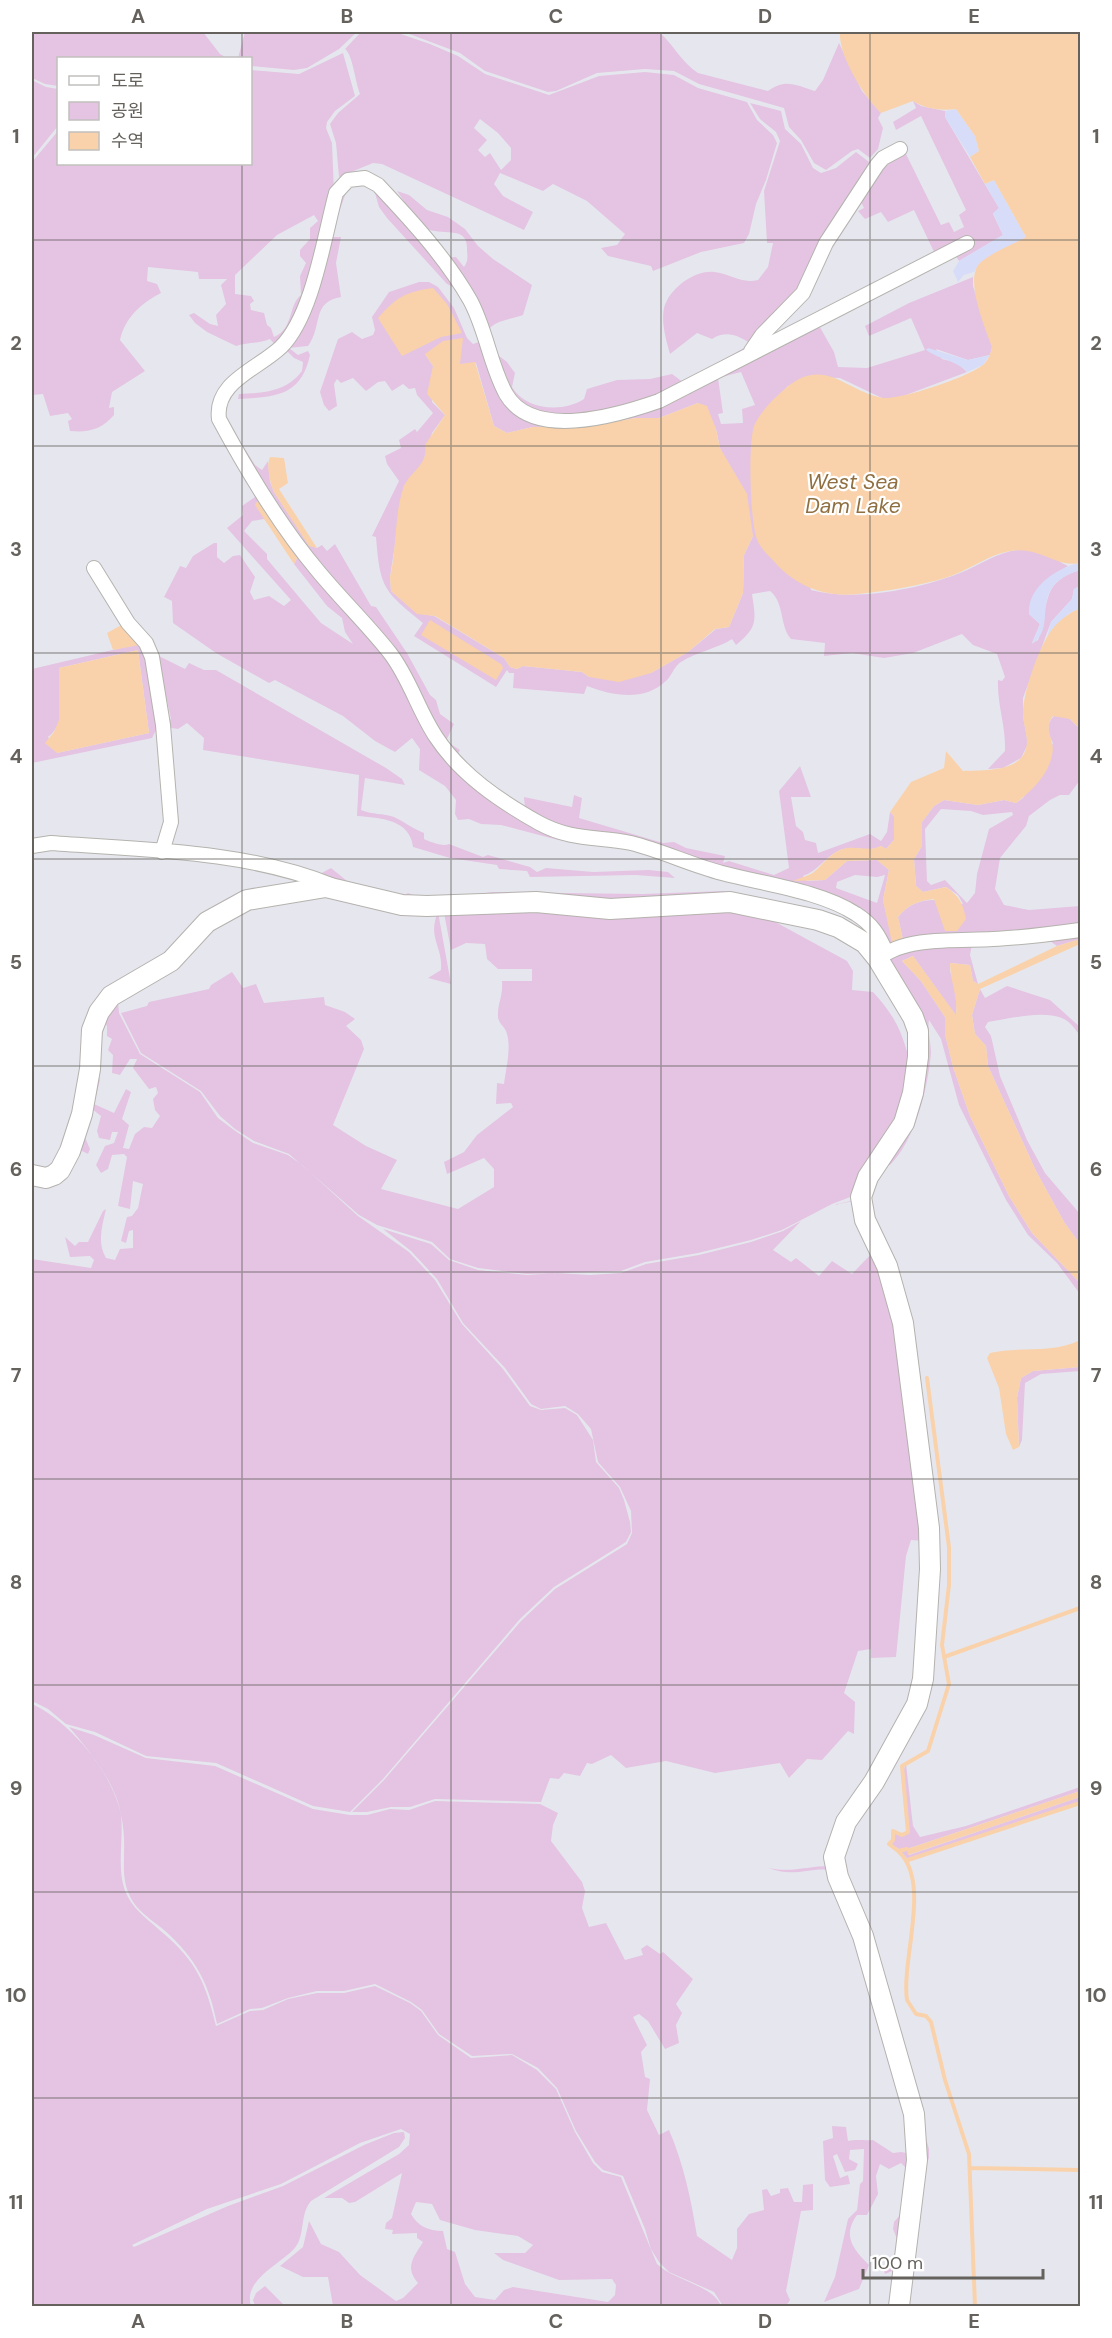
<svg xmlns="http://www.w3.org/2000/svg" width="1112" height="2338" font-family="'DM Sans','Noto Sans KR',sans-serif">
<rect width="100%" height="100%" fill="#e6e7ee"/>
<path fill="#e4c4e2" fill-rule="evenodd" d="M32 32H203L220 54 227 58H58V86L45 84 32 78Z
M245 32H357L339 49 307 68 294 70 251 66 250 58H238Z
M361 32H395L430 44 458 56 485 74 549 95 599 76 645 72 674 75 698 88 747 102 757 120 773 135 777 143 766 180 756 204 749 234 744 243 701 252 653 271 651 266 608 256 601 248 617 245 625 234 587 201 553 184 543 191 500 173 494 184 503 196 533 212 524 230 382 164 373 163 339 177 336 143 330 124 338 113 360 94C355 82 353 55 345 49ZM480 119 498 133 511 148V160L501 170 490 153 485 157 478 150 487 140 474 128Z
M404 32H659C673 44 682 63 698 73L768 91C785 78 796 85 815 91L823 80 839 43 862 91 881 113 878 118 883 128 878 149 870 158 858 149 852 151 826 170 814 163 801 140 789 127 784 108 699 84 674 71 645 69 597 73 556 91 548 92 485 71 460 53Z
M343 53 355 96 335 111 327 122 326 128 332 143 334 193 307 291 277 347 270 339C258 344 248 342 236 346L207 332 195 323 189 315 194 313 210 324 218 326 216 315 226 304 221 285 227 279H199L198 272 148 267 147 281 157 284 161 293C141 303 125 318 120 340L145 371 112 392 109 408 114 407V415C102 429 89 433 70 431L68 421 72 419 68 413 50 416 43 394 32 395V162L58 131V164H250L251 70 299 74ZM314 215 318 221 310 228V239L300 250V256L306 263 300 276 301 295C288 305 294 329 274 337L271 328 267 325 264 313 251 310 250 304 254 301 251 296 235 294V275L277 235Z
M32 80 46 87 58 89V126L32 158Z
M913 101 921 106 945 111V117L999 208 993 214 1003 235 959 261 954 253 936 256 914 210 888 222 881 212 865 219 858 211 864 208 860 200 878 166 905 152 941 225 949 222 954 232 964 227 959 215 966 210 921 116 896 130 893 122 916 108Z
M750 103 781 111 785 129 801 144 813 168 821 173 836 168 856 152 873 165 802 287 748 352 687 380 751 344C738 335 726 330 712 339L697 333 670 354C666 340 661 323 664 308 669 289 694 270 714 272 731 274 741 284 758 280L768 267 773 243H767L764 191 780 141 776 132 760 119Z
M373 186 393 206 461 291 447 284 387 218 379 207Z
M348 187 330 237H341L336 263 341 297C311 302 323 326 308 346L289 348 298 355 308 351 310 355C301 396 276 397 238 399L239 394C263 393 286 392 302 371L303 362 294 358 285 349 292 336 338 197Z
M397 191 409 195 427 210 448 217 465 229 478 246 493 259 532 285 523 315C510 320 494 320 487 332L444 258 456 257 464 267C469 260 467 256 467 249 468 224 440 237 426 228 415 221 405 202 397 191Z
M973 277V286L992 347 990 355 968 360 936 349 942 359 958 363 967 372 898 398H882L840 378 805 377 788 386 763 412 811 590C854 602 920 589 960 573 983 564 1003 547 1030 550 1043 551 1056 560 1068 566L1053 575 1029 614 1040 624 1032 643 1038 640 1040 634C1049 601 1042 582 1080 570V586L1074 589 1072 599 1051 622 1023 698V716L1028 744 1021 758 1003 768 988 769 1005 751C1006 726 997 705 998 680L1002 681 1005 677 997 654 973 645 962 634 913 653 884 658 852 653 824 656 825 643 791 639C779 625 785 603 770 591L752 594C756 621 758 627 736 645L732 639C719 648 696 652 681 662 675 665 672 675 667 680 645 702 613 696 587 686L584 694 513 688 514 673H509L507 670 496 687 414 636 423 623C384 591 380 589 376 537L372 536 399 481 387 464 385 456 401 448 399 440 415 429 417 432 433 413 417 395 415 388 409 389 403 384 392 391 385 381 378 382 366 391 353 378 341 383 337 379 334 384 337 406 329 411 324 405 320 392 338 339 352 332 362 339 373 335 375 330 372 317 389 292 419 282H429L438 287 454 308 467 338 473 344 485 340 523 416 629 414 817 322 834 352 838 367 867 368 925 350 911 318 869 336 865 326 909 303ZM425 354 460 365 476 363 494 426 507 433 533 427 588 426 636 418H659L698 403 716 429 720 448 753 536 744 555 743 593 729 627 716 629 688 652 651 673 589 677 582 672 523 666 517 669 510 667 504 658 434 616 417 613 391 591 390 577 404 486 422 465 432 433 445 415 432 402 433 366ZM741 372 755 405 742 409 743 423 721 424 718 414 723 413 718 378Z
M494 352 507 362 515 373 512 387C525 410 563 413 584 399L587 389 617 380 650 379 672 374 687 385 659 399 577 417H542L514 399Z
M224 416 255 465 262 470 268 461 270 482 274 492 309 545 317 548 322 545 327 551 335 544 371 606 376 607 407 653 430 695 436 700 440 714 454 724 446 741 460 750 456 757 426 710 317 566 229 431Z
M218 430 392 661 433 737 540 826 630 847 558 840 501 825 481 824 469 819 458 820 455 814 456 800 445 786 419 770 420 749 412 738 395 752 375 741 343 716 275 680 269 683 216 653 173 623 172 601 164 597 180 566 186 568 193 556 214 543H217V557L224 563 233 556 240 555 255 577 250 592 254 600 269 596 284 606 291 600 227 528 243 515 242 506 255 497ZM264 519 297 558 294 564 327 606 342 618 345 632 353 644 321 623 267 559V554L244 531 252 521Z
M138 644H144L151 658 157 728 152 738 32 763V669ZM138 650 149 733 57 753 48 737C68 723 59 690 59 668Z
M157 655 185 669 189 663 204 670H216L386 768 402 779 405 785 365 778 361 810C373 815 383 813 394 817 405 822 413 829 424 833V839C431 842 443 847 449 844L483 857 488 855 530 867 537 872 546 868 593 872 649 870 668 872 675 878 636 875 530 877 527 871 499 869 497 865 450 858 413 847C410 819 380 818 357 816L359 775 203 750 204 738 187 723 178 729 165 727V722L171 719Z
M1060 715 1070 719 1080 729 1078 770 1080 780 1069 795H1060L1050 800 1029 816 1026 826 1000 858 995 889 1004 905 1029 910 1080 906V926L888 945 851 907 576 836 525 809 524 797 572 807 574 795 582 798 579 818 663 843 674 842 686 848 725 856 723 863 729 861 774 875 789 868 779 791 800 766 811 797H791L796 826 803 832 805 840 816 843 818 853 870 834 881 841 887 832 890 812 894 816V840L886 849 881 846C866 854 853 843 838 851 824 858 818 871 803 876L807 881 825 880 847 861 877 860 889 870 883 900 893 943 903 940 898 917C916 895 938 899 963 904L958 895 946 887 923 892 916 886 914 859 922 846V822L934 806 944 800 978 805 1004 800 1016 803 1023 798 1053 743C1048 733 1045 725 1054 716ZM941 809 971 811 983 815 1012 812 1013 815 989 829 977 874 975 893 967 903 945 880 931 885 927 881 925 829ZM855 875 877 877 885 875 877 903 836 888 837 882Z
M279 862 320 874 331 868 352 885 401 897 408 893 418 897 446 898 493 892 642 894 724 891 815 910 756 903H402Z
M494 904 538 905 611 912 730 905 820 924 863 945 898 992 909 1014 916 1034 917 1058 902 1122 868 1172 858 1194 832 1204 782 1230 751 1240 698 1253 645 1262 621 1271 527 1274 478 1268 450 1259 432 1242 377 1225 359 1215 289 1154 254 1141 235 1129 220 1116 201 1091 141 1053 121 1013 147 1006 149 1002 209 989 211 985 232 972 243 988 256 984 264 1003 324 997 325 1005 345 1012 355 1019 346 1026 361 1040 364 1049 333 1125 366 1146 397 1160 381 1189 458 1209 494 1187V1169L484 1158 447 1174 444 1162 464 1152 477 1135 513 1107 511 1103 496 1104 497 1083 504 1084C506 1068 512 1046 506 1031 503 1025 497 1022 498 1014 498 1002 503 997 502 981H532V969H498L487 959 485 944 466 943 451 950 444 913 447 908 451 907ZM755 911C767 911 783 916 795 919 818 925 844 931 863 947 895 976 920 1028 913 1070 901 1034 901 1023 873 992L852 990 853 971 847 961Z
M438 912 451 984 428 978 441 970C443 946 427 938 438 912Z
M1080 931V939L1057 946 1047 939 972 944 970 955 978 984 973 981 970 965 950 963V971L957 995 956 1016 913 956 902 961 921 981 945 1017V1034L953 1067 970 1116 1009 1196 1032 1233 1080 1283V1294L1057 1263 1028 1235 1006 1200 959 1105 941 1039 929 1020C927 1031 931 1042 931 1053 928 1088 915 1140 890 1165H882L869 1188 866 1198 875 1229 898 1277 904 1305 936 1533 924 1699 916 1719 880 1781 850 1824 842 1844 840 1859 870 1941 929 2149V2158L921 2176 905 2306H902L920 2160 916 2113 866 1935 841 1876 837 1857 848 1823 877 1783 916 1716 925 1680 933 1569 932 1528 905 1322C901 1303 897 1283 889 1265 880 1244 862 1221 863 1197 864 1176 887 1156 898 1139 908 1124 913 1105 917 1088 927 1032 914 1006 883 961 895 941 971 943 993 941 1023 939 1052 936 1080 931Z
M1007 986 1050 1000 1080 1027V1035C1075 1030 1072 1023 1064 1019 1043 1009 1010 1019 988 1022L985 1027 991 1036 1000 1076 1027 1140 1045 1173 1080 1214V1244L1064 1222 1036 1171 988 1066 986 1046 975 1034 972 1015 980 989 985 998Z
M118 1002 119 1013 140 1054 200 1092 218 1118 234 1130 253 1143 288 1155 302 1165 358 1216 409 1252 435 1280 462 1324 503 1369 530 1406 541 1410 565 1408 577 1415 593 1440 596 1462 619 1488 624 1500 630 1522 631 1532 626 1542 554 1587 520 1619 383 1779 350 1812 313 1806 216 1763 146 1756 95 1732 66 1724 48 1709 32 1701V1259L91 1268 94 1260 90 1256 70 1257 65 1237 75 1246 79 1242H88L103 1211 106 1209C102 1226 97 1243 106 1258L115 1260 120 1249 133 1248V1230L129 1231 126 1243 121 1241 127 1217 132 1216 138 1208 143 1184 133 1181 130 1209 118 1206 127 1157 124 1154 112 1155 108 1169 101 1173 96 1165 105 1146 114 1143 118 1132H112L110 1140 99 1138 97 1131 101 1116 92 1109 84 1135 90 1149 88 1154 80 1150 55 1177 95 1029ZM105 1023 107 1026V1036L112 1039 108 1050 113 1055 112 1073 120 1075 130 1059H137L133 1068 149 1089 156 1087 158 1093 153 1099 155 1110 160 1116 152 1128 144 1127 135 1134 129 1149 123 1148 129 1125 122 1119 131 1092 126 1089 114 1113 94 1104 100 1080 96 1067 102 1028Z
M855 1200 859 1202 864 1220 887 1273 900 1318 927 1531V1571L919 1679 910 1714 838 1831 832 1852 833 1870C805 1867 797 1878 768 1868 793 1873 806 1866 831 1866V1844L840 1824 908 1713 913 1700 917 1678 925 1541 911 1540 906 1556 896 1657 871 1658V1649L858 1651 844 1693 855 1702 854 1734 848 1731 822 1760 807 1759 789 1778 780 1763 715 1773 666 1761 626 1768 611 1755 592 1764 587 1763 580 1776 564 1773 559 1779 550 1778 541 1802 435 1799 410 1807H391L367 1812H352L384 1780 521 1621 555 1589 627 1544 632 1533 631 1511 620 1487 598 1462 591 1429 578 1414 565 1406 541 1409 531 1404 505 1368 463 1323 437 1279 411 1251 383 1229 431 1244 449 1260 478 1270 527 1275 556 1273 590 1275 621 1273 646 1264 699 1255 751 1242 783 1231 801 1221 773 1250 791 1262 796 1258 819 1276 832 1261 852 1274 875 1250 858 1203 854 1201 833 1205Z
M1080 1367V1371L1041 1374 1025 1383 1022 1440 1019 1447 1017 1398 1021 1378 1033 1371Z
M32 1704C68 1720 115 1774 121 1815 124 1841 115 1873 128 1897 136 1912 151 1922 163 1933 197 1962 206 1984 216 2026L250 2011 263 2010 288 1999 317 1993H344L375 1986 410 2003 421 2011 438 2035 471 2058 512 2055 537 2070 556 2089 575 2132 593 2163 602 2172 621 2177 657 2264C675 2281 713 2285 721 2306H360L357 2304 333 2306 328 2277H303L280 2266 303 2247 309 2221 321 2244 339 2252 360 2275 396 2301 403 2298 418 2283C404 2267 414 2257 423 2242L417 2238V2233L392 2234 393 2230 385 2229 386 2223 392 2218 402 2173 355 2202 349 2203 342 2198H324L399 2154 409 2145 410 2134 401 2129 360 2143 281 2184 207 2209 132 2245 134 2247 228 2206 283 2186 364 2145 394 2133 404 2132 405 2138 399 2147 311 2201C299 2215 306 2236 294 2249 279 2265 243 2280 251 2306H32ZM416 2202 432 2204 440 2220 475 2230 518 2236 533 2245 525 2253H494L503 2260 559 2280 612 2279 616 2285 615 2295 608 2302 513 2287 504 2290 495 2300 475 2297 465 2284 455 2252 447 2249 443 2231C428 2231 418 2226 411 2214Z
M69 1727 94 1735 146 1758 215 1766 313 1809 350 1815H367L390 1809 409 1810 435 1801 540 1804 558 1813 553 1825 551 1841 582 1882 585 1891 582 1908 589 1927 606 1923 625 1960 643 1955 641 1949 647 1945 660 1954 663 1952 693 1979 676 2004 682 2013 676 2025 679 2043 665 2049 648 2021 639 2014 633 2017 647 2045 641 2052 645 2077 650 2079 647 2110 659 2135 669 2130C684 2165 691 2199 697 2236L732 2260 737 2248V2229L749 2214 764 2210 762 2190 767 2189 771 2196 780 2193V2189L788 2188 794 2202H802L803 2185 813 2184V2210L801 2211 786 2291 790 2300 786 2306H723L714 2292 669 2272 659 2262 651 2249 645 2229 623 2176 603 2170 595 2162 576 2131 557 2088 538 2068 512 2054 472 2056 439 2034 422 2010 411 2002 375 1984 344 1991H317L288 1998 262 2008 250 2009 217 2024C209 1984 196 1958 164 1930 152 1920 135 1910 129 1894 121 1877 125 1857 124 1839 123 1793 98 1761 69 1727Z
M906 1764 913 1826 920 1837 966 1826 1080 1787V1791L907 1849 909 1855 1080 1797V1802L908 1859 899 1851 901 1850 890 1844 894 1840V1832L902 1836 909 1833C910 1818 899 1773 906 1764Z
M892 2059H895L911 2116 914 2151 896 2306H893L897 2269 885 2274 884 2271 893 2265 899 2244 893 2229 894 2222 900 2215 906 2168 901 2163 889 2169 880 2164 876 2176 878 2194 867 2215H857C842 2236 853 2249 869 2265L859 2289 824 2302 835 2277 848 2219 857 2210 860 2184 863 2181 864 2149 850 2150 849 2159 858 2164 855 2170 845 2172 837 2154 833 2156 840 2178 848 2175 850 2184 830 2187 825 2180 823 2141 833 2138 832 2126 846 2127 848 2141C856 2139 865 2141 873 2140L893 2153 901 2152 912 2154 909 2122Z
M265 2286 285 2306H255L253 2300 256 2293Z"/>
<path fill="#d7ddf8" d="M956 109 975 136 979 151 970 157 945 117V111Z
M994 180 1026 237 980 263 974 272 964 275 958 282 953 271 959 261 1003 235 993 213 999 208 985 184Z
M928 348 968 360 990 355 983 365 967 372C956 360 940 360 926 350Z
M1080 556V570C1025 587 1060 626 1032 644L1040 624 1029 614C1027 588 1056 568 1079 563Z
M1080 586V608L1068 614 1047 637 1051 622 1072 599 1074 589Z"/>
<path fill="#f9d2ab" d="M840 32H1080V563C1056 568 1040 546 1010 551 987 555 970 570 948 577 919 586 888 591 858 594 823 598 793 585 771 558 766 553 759 546 757 539 750 522 748 444 754 426 760 412 774 398 786 388 824 355 847 392 883 398 900 400 973 376 985 363 989 358 991 353 992 347 985 327 963 277 981 262 993 252 1012 245 1026 237L994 180 985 184 970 157 979 151 975 136 956 109C941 111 926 109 913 101L881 113C864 97 838 55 840 32Z
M433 288 447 304 462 333 441 337 402 356 378 318C397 297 405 292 433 288Z
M463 338 460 364 475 362 494 426 507 433 533 427 588 426 636 418H659L698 403 707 406 716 429 720 448 747 494 753 536 744 555 743 593 729 627 715 629 688 652 651 673 619 682 589 677 582 672 523 666 517 669 510 667 504 658 435 616 417 614 391 591 390 577C397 548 394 517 403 489 409 471 429 466 425 445L445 415 427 394 433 366 425 354 443 341Z
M270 457 284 458 288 483 279 489 317 548 309 546 274 492C270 483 266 466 270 457Z
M258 500 297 558 294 564 255 505Z
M1080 608V729L1070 719 1053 716C1042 730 1056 740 1052 755 1048 776 1031 791 1016 803L1004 800 978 805 944 800 934 806 922 822V846L914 859 916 886 923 892 946 887C959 896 963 903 966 919L957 931H945L934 899C918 901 909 904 898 917L903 940 892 943 883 900 889 870 877 860 847 861 825 880 793 881C799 878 810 876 815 871 823 864 829 855 840 850 855 844 867 853 881 846L886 849 894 840V816L890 812 911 782 944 768 946 751 963 771C981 770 1008 772 1021 758 1033 744 1023 729 1023 713 1023 692 1040 643 1054 627 1062 618 1070 613 1080 608Z
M430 620 501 664 503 668 496 680 421 635Z
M125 623 144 644 113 650 107 633Z
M138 650 149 733 57 753 45 743 54 732 59 720V668Z
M1080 939V944L980 989 972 1015 975 1034 986 1046 988 1066 1036 1171 1064 1222 1080 1244V1283L1032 1233 1009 1196 970 1116 953 1067 945 1034V1017L921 981 902 961 913 956 956 1015C958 995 950 981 950 963L970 965 973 981 978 984 1057 946Z
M1080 1340V1367L1033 1371 1021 1378 1017 1398 1019 1447 1013 1450 1006 1434 999 1388 987 1358 990 1353C1019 1346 1054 1354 1080 1340Z
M1080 1791V1797L908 1855 907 1849Z"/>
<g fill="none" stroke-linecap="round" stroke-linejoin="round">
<path stroke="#f9d2ab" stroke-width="4" d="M944 1657 1080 1608
M907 1849 898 1851C932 1881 901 1959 907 2000L916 2014 926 2016 931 2022 945 2080 969 2154 975 2306
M898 1851 889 1844 893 1840V1831L902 1835 908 1832 902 1766 928 1751 949 1684 942 1645 949 1585V1547L927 1378
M908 1860 1080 1803
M970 2168 1080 2170"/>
<defs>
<path id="street" d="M751 351 762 335 803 293 826 243 877 165 883 158 900 149
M94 568 128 623 146 643 152 657 163 725 171 822 162 852
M32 846 51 843C143 850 244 850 331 885
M886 952C879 935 872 924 856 914 821 891 763 884 722 873 691 865 663 851 631 843 598 836 572 841 539 823 500 801 461 775 436 737 418 710 410 679 390 653 368 625 341 599 318 571 280 526 247 471 219 419 214 382 258 369 281 347 313 315 324 237 336 193L348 180 365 178 378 185C411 220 446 258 470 300 486 329 490 365 506 394 533 441 619 415 659 401L967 243
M880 958C905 936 961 941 993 939 1022 938 1051 934 1080 930"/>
<path id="secondary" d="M32 1175 46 1178 54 1175 60 1170 70 1151 82 1114 90 1069 92 1030 99 1012 111 996 171 961 207 922 247 900 326 887 402 905 427 906 536 902 610 909 730 902 818 920 838 927 865 943 878 959 913 1017 918 1031V1057L913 1093 904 1123 868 1177 861 1197 865 1220 887 1266 903 1323 929 1528 930 1569 923 1679 917 1704 874 1782 846 1822 834 1857 838 1877 863 1936 914 2114 917 2160 899 2306"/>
</defs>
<use href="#street" stroke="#b4b3ae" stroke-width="16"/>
<use href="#secondary" stroke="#b5b2ae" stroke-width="22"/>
<use href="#street" stroke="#fff" stroke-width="14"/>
<use href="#secondary" stroke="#fff" stroke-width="20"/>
</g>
<path fill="none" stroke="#65625d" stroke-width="1.5" stroke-opacity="0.55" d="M242 32V58M451 32V2306M661 32V2306M870 32V2306M242 164V2306M32 240H1080M32 446H1080M32 653H1080M32 859H1080M32 1066H1080M32 1272H1080M32 1479H1080M32 1685H1080M32 1892H1080M32 2098H1080"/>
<g text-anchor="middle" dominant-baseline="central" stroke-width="4.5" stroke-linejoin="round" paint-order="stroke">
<g font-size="21" font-style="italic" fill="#906f40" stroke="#fff">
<text x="853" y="482">West Sea<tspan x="853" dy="24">Dam Lake</tspan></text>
</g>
</g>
<rect width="1112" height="2338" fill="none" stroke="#ffffff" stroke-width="66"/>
<rect x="57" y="57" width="195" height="108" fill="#ffffff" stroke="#c1c0be" stroke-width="1.5"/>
<rect x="69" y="76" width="30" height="9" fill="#ffffff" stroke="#c1c0be" stroke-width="1.5"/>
<text x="111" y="87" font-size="18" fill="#65625d">도로</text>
<rect x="69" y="102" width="30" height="18" fill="#e4c4e2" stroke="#c1c0be" stroke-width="1.5"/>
<text x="111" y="117" font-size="18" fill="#65625d">공원</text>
<rect x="69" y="132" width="30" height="18" fill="#f9d2ab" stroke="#c1c0be" stroke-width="1.5"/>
<text x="111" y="147" font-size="18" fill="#65625d">수역</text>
<path d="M863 2269v9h180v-9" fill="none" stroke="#65625d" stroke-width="3"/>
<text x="872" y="2269" font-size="18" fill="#65625d" stroke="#ffffff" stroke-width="4.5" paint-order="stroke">100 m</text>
<rect x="33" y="33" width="1046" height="2272" fill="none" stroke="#65625d" stroke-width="2"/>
<g font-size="20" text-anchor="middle" font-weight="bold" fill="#65625d">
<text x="138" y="23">A</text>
<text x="347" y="23">B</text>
<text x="556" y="23">C</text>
<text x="765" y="23">D</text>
<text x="974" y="23">E</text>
<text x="16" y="143">1</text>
<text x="1096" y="143">1</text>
<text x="16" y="350">2</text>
<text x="1096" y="350">2</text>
<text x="16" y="556">3</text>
<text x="1096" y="556">3</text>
<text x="16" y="763">4</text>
<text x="1096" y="763">4</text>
<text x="16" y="969">5</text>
<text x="1096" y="969">5</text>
<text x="16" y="1176">6</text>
<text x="1096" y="1176">6</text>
<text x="16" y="1382">7</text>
<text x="1096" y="1382">7</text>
<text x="16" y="1589">8</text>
<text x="1096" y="1589">8</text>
<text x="16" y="1795">9</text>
<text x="1096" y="1795">9</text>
<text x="16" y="2002">10</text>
<text x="1096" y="2002">10</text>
<text x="16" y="2209">11</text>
<text x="1096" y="2209">11</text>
<text x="138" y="2328">A</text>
<text x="347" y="2328">B</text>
<text x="556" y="2328">C</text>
<text x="765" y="2328">D</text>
<text x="974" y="2328">E</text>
</g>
</svg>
